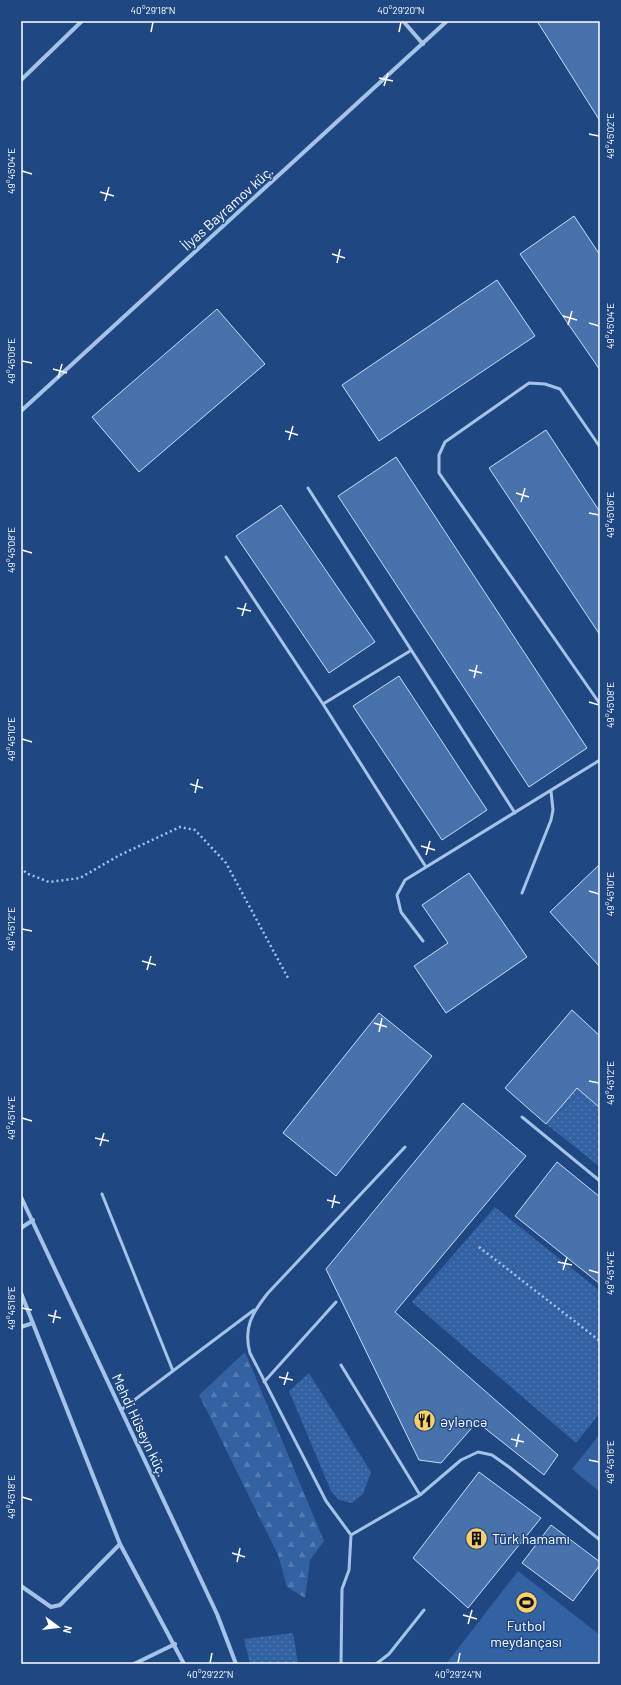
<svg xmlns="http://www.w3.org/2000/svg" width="621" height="1685" font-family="Barlow,sans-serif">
<defs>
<pattern id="green-dots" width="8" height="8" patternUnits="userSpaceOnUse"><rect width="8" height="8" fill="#3262a1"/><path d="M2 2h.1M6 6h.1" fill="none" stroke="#517aaf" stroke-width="1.8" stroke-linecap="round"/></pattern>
<pattern id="forest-firs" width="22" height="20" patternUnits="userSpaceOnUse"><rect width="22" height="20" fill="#3262a1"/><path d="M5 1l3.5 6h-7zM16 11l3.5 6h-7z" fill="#517aaf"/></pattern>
</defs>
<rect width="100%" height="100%" fill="#1f4883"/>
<path fill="url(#green-dots)" d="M577 1088 600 1108V1167L546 1124Z
M495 1207 600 1291V1413L576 1443 412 1302Z
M309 1373 371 1472 363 1494 352 1503 339 1500 331 1491 289 1391Z
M293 1633 298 1664H250L244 1639Z"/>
<path fill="url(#forest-firs)" d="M245 1352 324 1541 310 1560 305 1598 287 1587 278 1555 199 1395Z"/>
<path fill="#3262a1" d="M600 1434V1492L572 1469Z
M518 1571 600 1635V1659L596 1664H446Z"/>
<path fill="#4772ab" stroke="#c9ddf7" d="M537 21H600V121Z
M574 216 600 255V370L520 254Z
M497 280 535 336 379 441 342 385Z
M217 309 265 364 139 472 92 417Z
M546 430 600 512V635L489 468Z
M396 457 587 748 529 787 338 496Z
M281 505 375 642 329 673 236 536Z
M399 676 487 810 442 840 353 706Z
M600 864V967L550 912Z
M469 873 527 957 446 1013 414 966 448 943 422 905Z
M572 1010 600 1036V1108L577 1088 546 1124 505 1088Z
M379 1013 432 1056 336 1176 283 1133Z
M463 1103 526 1156 395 1312 558 1455 544 1475 477 1422 441 1463 419 1460 326 1269Z
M557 1162 600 1197V1284L515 1216Z
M479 1472 541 1518 468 1608 413 1558Z
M551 1525 600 1562V1565L573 1601 522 1563Z"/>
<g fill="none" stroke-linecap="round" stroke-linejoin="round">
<path stroke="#a5c3e9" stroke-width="2.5" stroke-dasharray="2 3" stroke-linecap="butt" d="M21 867 26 873 49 882 80 878 120 855 180 827 195 830 226 863 288 978
M479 1247 600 1341"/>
<path stroke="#a5c3e9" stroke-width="3" d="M600 447 560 389 545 384 529 383 445 442 439 455V473L600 704
M308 488 515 813
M226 557 323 704 426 867
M323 704 410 651
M522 893 551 820 553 810 551 791
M423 941 401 912 397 895 405 880 600 760
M522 1117 600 1181
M102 1194 173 1371
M341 1365 420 1495
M264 1382 336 1302
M121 1410 254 1310
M351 1535 326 1501 250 1353C243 1328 252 1313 268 1293L405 1147
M341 1664 342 1589 349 1570 351 1535 420 1495 461 1460 478 1452 492 1455 509 1467 600 1540
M376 1664 389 1654 424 1610"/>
<path stroke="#a5c3e9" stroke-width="4" d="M403 21 423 44
M21 80 82 21
M21 411 447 21
M21 1197 217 1614 236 1664
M21 1228 33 1220
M21 1293 120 1544 184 1664
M21 1327 33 1323
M21 1586 51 1607 60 1605 120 1544
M134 1664 175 1644"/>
</g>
<path fill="none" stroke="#fff" stroke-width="1.5" d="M151 32 153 22M399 32 401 22M379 78 393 81M384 86 388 73M589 134 599 136M22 171 32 174M100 192 114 196M105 201 109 187M332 254 345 258M337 263 340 249M563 316 577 320M589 323 599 326M568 325 572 311M22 361 32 363M53 369 67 373M58 378 62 364M285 431 298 435M289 440 293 426M516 493 529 497M521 502 525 488M589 513 599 515M22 550 32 553M237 608 251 611M242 616 246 603M469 670 482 673M474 678 477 665M589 702 599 705M22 739 32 742M190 784 203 788M195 793 198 779M421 846 435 850M426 855 430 841M589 891 599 894M22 929 32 931M142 961 156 965M147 970 151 956M374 1023 387 1027M379 1032 382 1018M589 1081 599 1083M22 1118 32 1121M95 1138 109 1141M100 1146 104 1133M327 1200 340 1203M332 1208 335 1195M558 1262 572 1265M563 1270 567 1257M589 1270 599 1273M22 1308 32 1310M48 1315 61 1318M53 1323 56 1310M279 1377 293 1380M284 1385 288 1372M511 1439 524 1442M516 1447 519 1434M589 1460 599 1462M22 1497 32 1500M232 1553 245 1557M237 1562 240 1548M463 1615 477 1619M468 1624 472 1610M210 1663 212 1653M458 1663 460 1653"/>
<defs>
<symbol id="restaurant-disc" viewBox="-11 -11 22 22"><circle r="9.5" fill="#f8d064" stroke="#1f4883"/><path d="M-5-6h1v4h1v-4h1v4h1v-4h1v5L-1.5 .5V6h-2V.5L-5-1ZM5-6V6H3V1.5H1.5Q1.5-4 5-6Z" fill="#111"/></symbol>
<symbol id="building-disc" viewBox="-11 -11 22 22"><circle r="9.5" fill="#f8d064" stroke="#1f4883"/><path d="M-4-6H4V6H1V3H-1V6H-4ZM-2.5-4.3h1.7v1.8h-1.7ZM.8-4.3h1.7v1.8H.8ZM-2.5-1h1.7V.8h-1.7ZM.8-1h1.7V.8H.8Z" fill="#111"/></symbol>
<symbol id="stadium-disc" viewBox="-11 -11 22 22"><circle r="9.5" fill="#f8d064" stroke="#1f4883"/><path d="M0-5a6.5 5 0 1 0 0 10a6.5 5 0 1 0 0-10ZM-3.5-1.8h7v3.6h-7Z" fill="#111"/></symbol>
</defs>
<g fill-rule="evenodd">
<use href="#restaurant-disc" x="412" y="1408" width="25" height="25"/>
<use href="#building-disc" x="464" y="1526" width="25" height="25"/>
<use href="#stadium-disc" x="514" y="1590" width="25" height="25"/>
</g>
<g text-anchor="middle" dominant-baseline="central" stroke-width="3" stroke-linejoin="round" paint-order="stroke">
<g font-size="14" fill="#fff" stroke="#1f4883">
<text transform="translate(227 208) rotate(-42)">İlyas Bayramov küç.</text>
<text transform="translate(140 1425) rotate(65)">Mehdi Hüseyn küç.</text>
</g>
<g font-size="14" fill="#fff" stroke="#1f4883" text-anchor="start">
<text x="440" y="1421">Əyləncə</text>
<text x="492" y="1538">Türk hamamı</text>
<text x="526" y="1625" text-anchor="middle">Futbol<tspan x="526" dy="16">meydançası</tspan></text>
</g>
</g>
<rect width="621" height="1685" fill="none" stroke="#1f4883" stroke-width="44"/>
<g transform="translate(58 1627) rotate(105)" stroke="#1f4883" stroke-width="3" paint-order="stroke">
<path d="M0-3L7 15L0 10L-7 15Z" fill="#ffffff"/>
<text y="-6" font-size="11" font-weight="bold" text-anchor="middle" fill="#ffffff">N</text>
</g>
<rect x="22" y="22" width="577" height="1641" fill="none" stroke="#fff" stroke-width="1.5"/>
<g font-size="10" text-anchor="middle" fill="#fff">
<text x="153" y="14">40°29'18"N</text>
<text x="401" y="14">40°29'20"N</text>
<text transform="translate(610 136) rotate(-90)" y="4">49°45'02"E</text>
<text transform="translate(11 171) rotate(-90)" y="4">49°45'04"E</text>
<text transform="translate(610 326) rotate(-90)" y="4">49°45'04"E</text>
<text transform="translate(11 361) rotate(-90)" y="4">49°45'06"E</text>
<text transform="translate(610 515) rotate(-90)" y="4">49°45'06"E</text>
<text transform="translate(11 550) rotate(-90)" y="4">49°45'08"E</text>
<text transform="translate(610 705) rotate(-90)" y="4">49°45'08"E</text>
<text transform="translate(11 739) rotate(-90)" y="4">49°45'10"E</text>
<text transform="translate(610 894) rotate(-90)" y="4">49°45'10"E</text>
<text transform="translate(11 929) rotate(-90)" y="4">49°45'12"E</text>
<text transform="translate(610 1083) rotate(-90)" y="4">49°45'12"E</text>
<text transform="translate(11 1118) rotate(-90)" y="4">49°45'14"E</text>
<text transform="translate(610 1273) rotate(-90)" y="4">49°45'14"E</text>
<text transform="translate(11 1308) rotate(-90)" y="4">49°45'16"E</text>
<text transform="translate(610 1462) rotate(-90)" y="4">49°45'16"E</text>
<text transform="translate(11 1497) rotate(-90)" y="4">49°45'18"E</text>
<text x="210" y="1678">40°29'22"N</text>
<text x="458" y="1678">40°29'24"N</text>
</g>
</svg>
